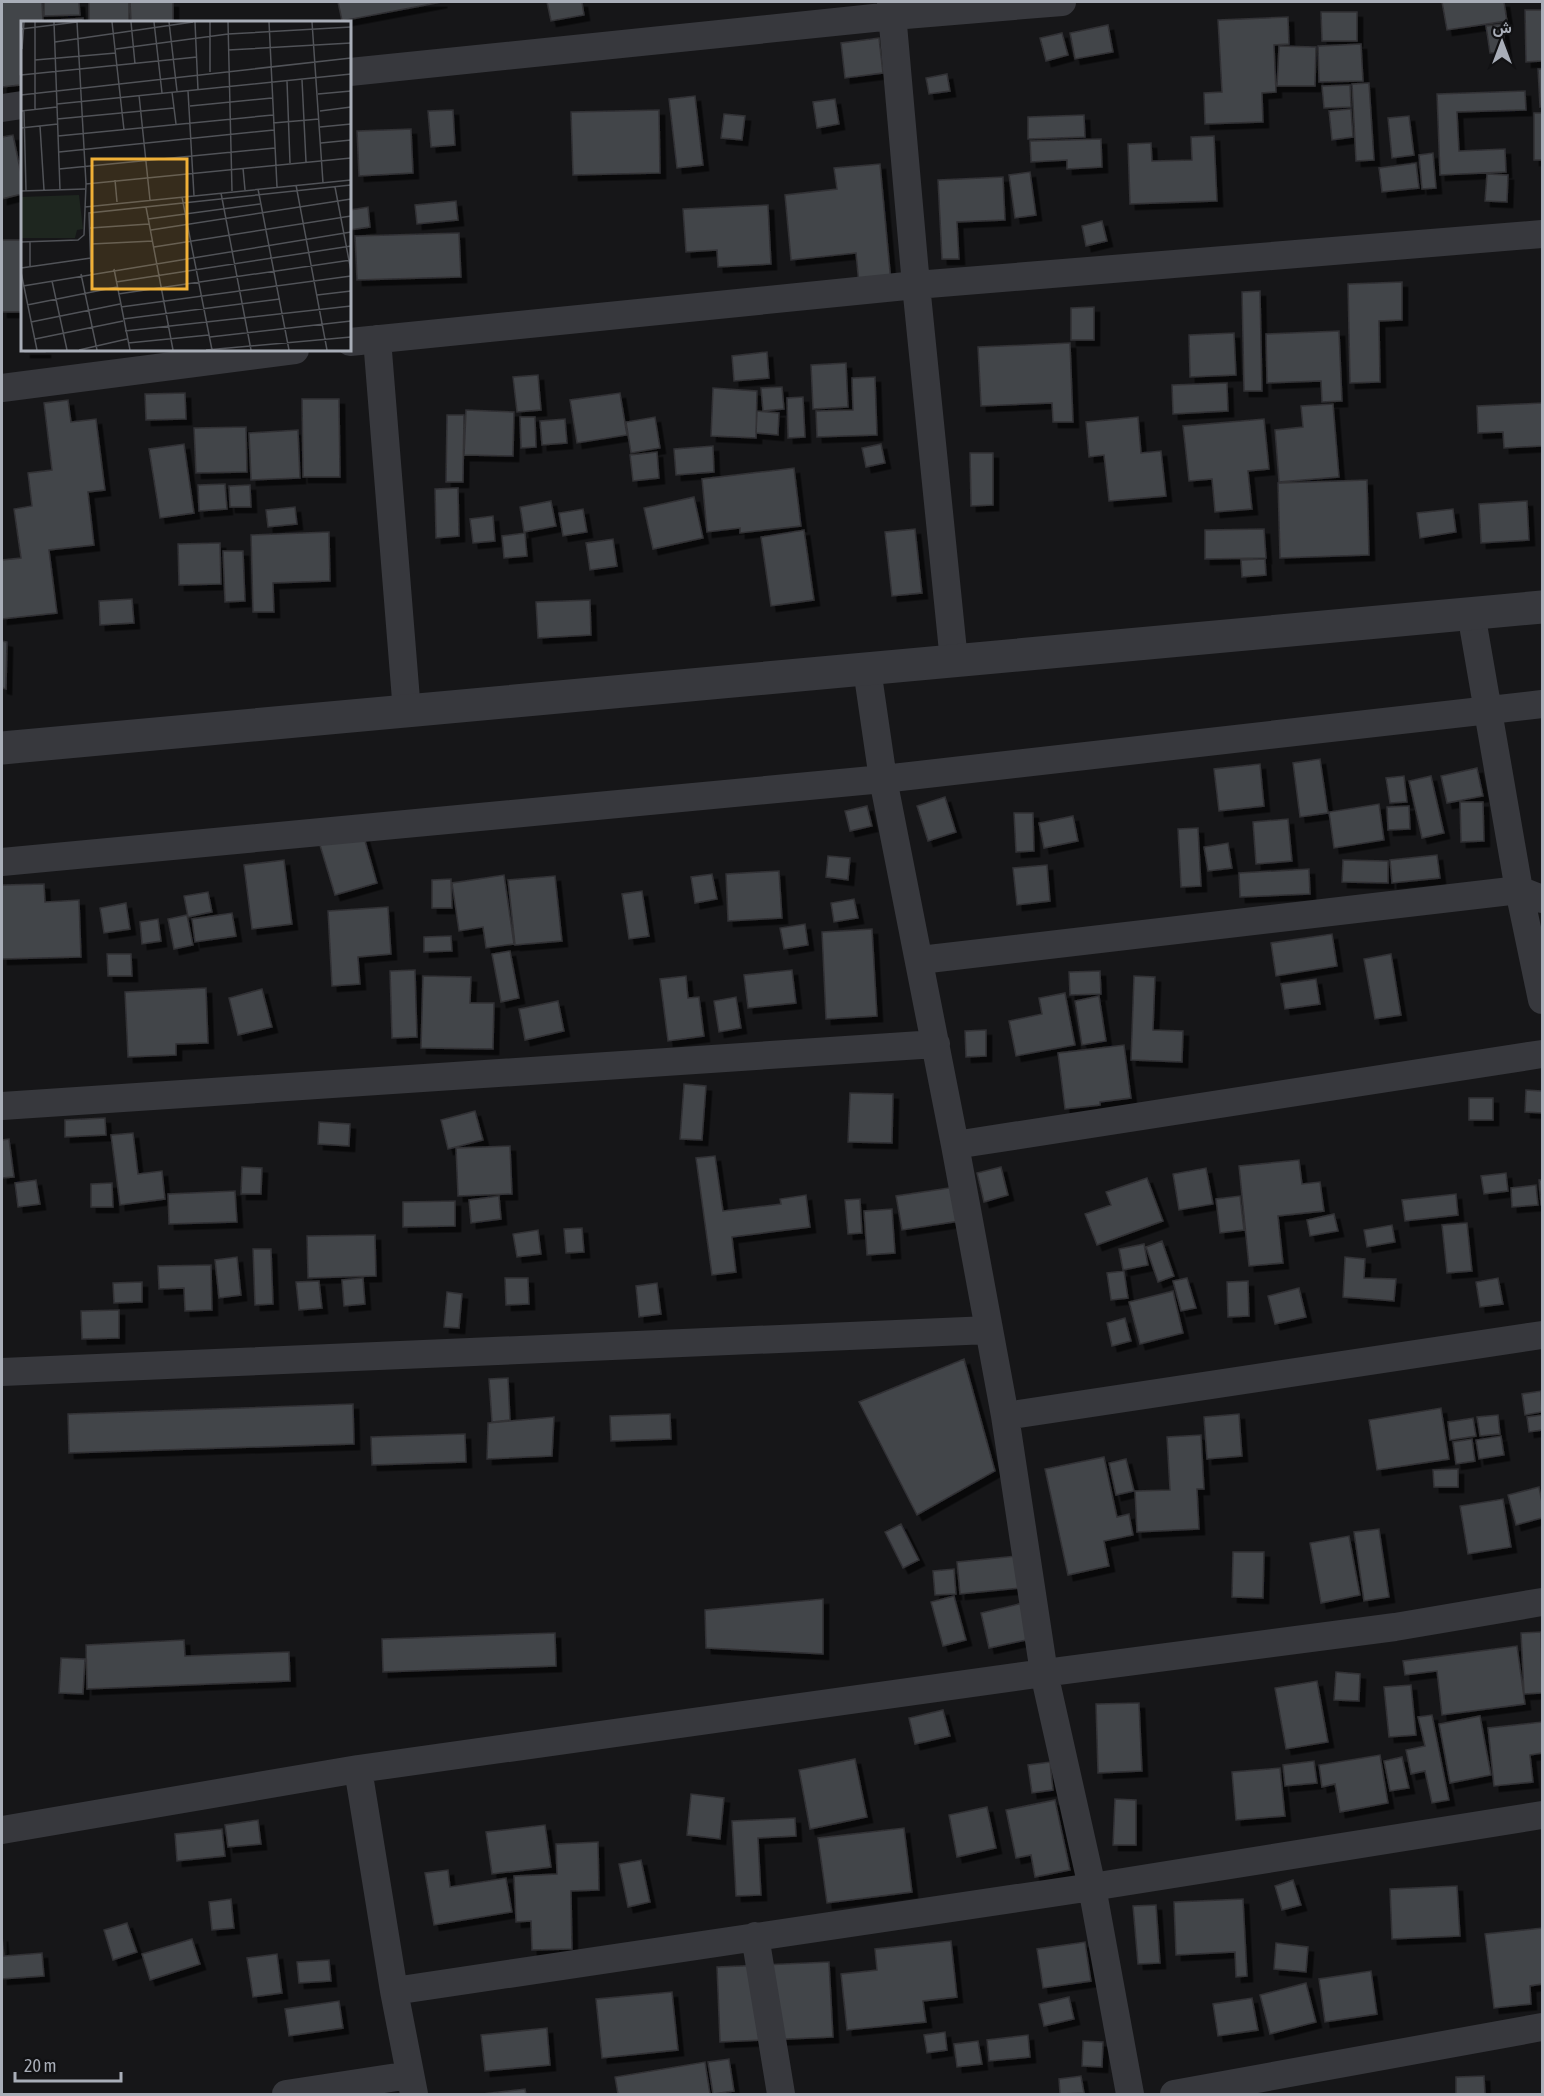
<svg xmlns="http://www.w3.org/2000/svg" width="1544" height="2096" font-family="'Asap Condensed',Vazirmatn,sans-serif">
<defs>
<filter id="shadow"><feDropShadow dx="5.5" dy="5.5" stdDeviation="0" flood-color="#0009"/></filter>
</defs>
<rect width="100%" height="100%" fill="#161618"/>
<path fill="#434448" stroke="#303034" stroke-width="1.5" filter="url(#shadow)" d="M2 2H42L43 21 83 18V22H22V76H20V85L2 87Z
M44 2H79L80 15 44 16Z
M89 2H129V22H89Z
M130 2H173V22H181H131Z
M338 2H442L342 21Z
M547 2H582L584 15 551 21Z
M1442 2H1504L1507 21 1447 30Z
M1525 10H1542V61L1526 62Z
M1321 12H1357V41H1322Z
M1288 17 1289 44 1274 45 1276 92 1262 93 1263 122 1205 124 1204 93 1222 92 1218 20Z
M1502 24 1506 52 1490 53 1486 26Z
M1108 25 1113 52 1075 59 1070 33Z
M1062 33 1068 55 1046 61 1040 38Z
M879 38 883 73 845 78 841 43Z
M1361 44 1363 81 1319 82 1318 46Z
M1279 46 1316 47 1315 86H1277Z
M1538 69H1542V106L1540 107Z
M947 74 950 91 929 94 926 78Z
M1369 83 1374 160 1356 161 1352 84Z
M1350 85 1351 107 1324 108 1322 86Z
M1525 91 1526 110 1457 112 1459 151 1505 149 1506 172 1440 175 1437 94Z
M695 96 703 165 677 168 669 99Z
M835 99 839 124 817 128 813 102Z
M1351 109 1353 137 1332 140 1329 111Z
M453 110 455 145 431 147 428 111Z
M659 110 660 173 573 175 571 112Z
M1534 113H1542V160H1534Z
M724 114 745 116 742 140 721 138Z
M1084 115 1085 137 1028 139V117Z
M1409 116 1414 155 1392 158 1388 118Z
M411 129 413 173 359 176 357 131Z
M13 135 22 178V194L2 199V137Z
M1214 136 1217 201 1130 204 1128 144 1151 143 1152 161 1192 160 1191 137Z
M1101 139 1102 167 1067 169V160L1031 162 1030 141Z
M1433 153 1436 188 1422 189 1419 155Z
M1416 163 1419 188 1382 192 1379 168Z
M880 164 891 282 859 285 856 253 791 260 785 195 837 189 834 168Z
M1030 172 1036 215 1015 218 1009 175Z
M1487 174 1508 175 1507 202 1485 201Z
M1003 177 1005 220 957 222 959 259H942L938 180Z
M456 201 458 220 417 224 415 205Z
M768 205 771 264 718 267 717 250 686 252 683 209Z
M368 207 370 227 350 230V210Z
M1102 221 1107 241 1086 246 1082 226Z
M459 233 461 277 357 280 355 236Z
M2 240H22V312H2Z
M1402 282V320L1379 321 1380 382 1350 383 1348 284Z
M1260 291 1262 391H1244L1242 292Z
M1094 307V340H1071V308Z
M1339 331 1342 401 1322 402 1321 381 1267 383 1266 334Z
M1234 333 1236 375 1190 377 1189 335Z
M1070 343 1073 422H1053L1052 403 981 406 978 347Z
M25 350H45V352H25Z
M767 352 769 378 734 381 732 356Z
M846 363 848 407 813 409 811 365Z
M538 375 541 410 517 412 513 377Z
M875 377 877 435 817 437 816 411 853 410 852 378Z
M1227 383 1228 411 1173 414 1172 385Z
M782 387 784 409 763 411 761 388Z
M713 388 757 391 756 438 711 436Z
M185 393 186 419 146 420 145 394Z
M620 393 627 435 577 443 570 400Z
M803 397 805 437 788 438 787 398Z
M302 399H339L340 477H303Z
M68 400 71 422 96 419 105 490 88 492 94 545 49 550 57 613 2 619V560L21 558 14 509 32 506 28 473 52 470 44 403Z
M1542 403V446L1504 448 1503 432 1478 433 1477 406Z
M1333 404 1339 477 1279 482 1275 430 1303 427 1301 406Z
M466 410 514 412 513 456 464 455Z
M757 411 779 413 778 435 756 433Z
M447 415H464L463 482H446Z
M520 417H535L536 447 521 448Z
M655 417 660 448 631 453 626 422Z
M1138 417 1141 453 1161 451 1166 496 1109 501 1104 455 1089 457 1086 422Z
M565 419 567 443 542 445 540 421Z
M1264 419 1269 469 1248 471 1252 509 1215 512 1212 479 1189 481 1183 426Z
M246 427 247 472 196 473 194 428Z
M298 430 300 478 251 480 249 433Z
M184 444 194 513 160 518 149 449Z
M881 444 885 463 866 467 862 448Z
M713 446 714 472 676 475 674 449Z
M657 452 659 478 633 481 630 455Z
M970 453H993V505L971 506Z
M794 468 801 526 740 533V528L707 532 702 479Z
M1367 480 1369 555 1280 558 1278 483Z
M225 484 227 509 199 511 198 485Z
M250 485 251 507H230L229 486Z
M458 488 459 536 436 538 435 489Z
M694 497 703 538 653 549 644 508Z
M551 501 556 526 524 532 520 507Z
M1527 501 1529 540 1481 543 1479 504Z
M295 507 297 524 268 527 266 510Z
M583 509 587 532 563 536 559 513Z
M1453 509 1456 532 1420 538 1417 513Z
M493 516 495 541 473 543 470 519Z
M915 529 922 593 892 596 885 532Z
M1264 529 1266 558 1205 559V530Z
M804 530 814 600 771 606 761 537Z
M329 532 330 581 273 583 274 612H253L251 535Z
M525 533 527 556 504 558 502 536Z
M613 539 617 566 590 570 586 543Z
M220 543 221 584 179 585 178 544Z
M223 551H243L245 601 225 602Z
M1265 559 1266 575 1242 577 1241 560Z
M132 599 134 623 100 625 99 601Z
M590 600 591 635 538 638 536 602Z
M2 641 7 642 6 689 2 688Z
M1320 759 1328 813 1300 817 1293 763Z
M1260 764 1264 806 1219 811 1214 769Z
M1477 768 1483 796 1447 803 1441 776Z
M1404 776 1407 802 1390 803 1386 778Z
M1431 776 1444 833 1422 838 1409 781Z
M945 797 956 832 928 841 917 806Z
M1460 802H1483L1484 841 1461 842Z
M1379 804 1384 840 1334 848 1329 812Z
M867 806 872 826 850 831 845 811Z
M1409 806 1410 829 1388 830 1387 807Z
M1014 813H1033L1034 851 1016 852Z
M1073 816 1078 841 1044 848 1039 823Z
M1288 819 1292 861 1256 864 1253 822Z
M1198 828 1201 886 1181 887 1178 829Z
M362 830 377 883 335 895 319 842Z
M1228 843 1232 868 1208 871 1204 847Z
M1437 855 1440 878 1392 883 1390 860Z
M828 856 850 858 848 880 826 877Z
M284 860 292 924 252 929 244 865Z
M1343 860 1388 861V883L1342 882Z
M1047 865 1050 901 1017 905 1013 868Z
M1309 869 1310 894 1240 897 1239 873Z
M779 871 782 918 728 921 726 874Z
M712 874 717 899 695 903 691 877Z
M504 875 514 944 486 948 483 927 459 931 452 883Z
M555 876 562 941 515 945 508 880Z
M451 879 452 908H432V880Z
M44 884 45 902 79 900 81 957 2 959V885Z
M642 891 649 936 629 939 622 894Z
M208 892 212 912 188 917 184 896Z
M854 899 858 918 834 922 831 903Z
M126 903 130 929 104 933 100 908Z
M388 907 391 954 358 957 360 984 332 986 328 911Z
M232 913 236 936 195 942 192 919Z
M187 915 193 945 174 949 168 919Z
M158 919 161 941 142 944 140 922Z
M805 924 808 945 784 949 780 928Z
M872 929 877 1016 826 1019 822 932Z
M1332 934 1337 966 1276 976 1271 943Z
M451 936 452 951 424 952V937Z
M510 951 519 998 501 1002 492 954Z
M107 954H131L132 976H108Z
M1391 954 1401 1015 1375 1019 1364 959Z
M415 970 417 1037 392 1038 390 971Z
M792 970 796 1003 748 1008 744 975Z
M1100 971 1101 994 1070 995 1069 972Z
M423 976 471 977 470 1003H494L493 1049 421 1048Z
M686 976 688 998 699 997 704 1036 668 1041 660 979Z
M1134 976 1155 977 1153 1030 1183 1031 1182 1062 1131 1060Z
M1316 979 1320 1004 1285 1009 1281 984Z
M206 988 208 1043 176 1044V1055L128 1057 125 992Z
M262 989 272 1027 238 1035 229 998Z
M1065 993 1075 1045 1016 1056 1009 1021 1042 1014 1039 998Z
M1099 996 1106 1041 1082 1045 1075 1001Z
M736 997 741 1028 719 1032 714 1001Z
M558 1001 564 1031 525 1040 519 1009Z
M986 1030V1056L966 1057 965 1031Z
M1124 1045 1131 1098 1100 1102V1105L1065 1109 1058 1053Z
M684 1084 706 1086 702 1140 680 1139Z
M1526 1090 1542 1091V1113L1525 1112Z
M850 1093 893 1094 892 1143 848 1142Z
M1469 1098H1493V1120H1469Z
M475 1111 483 1140 448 1149 441 1120Z
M105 1118 106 1135 65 1137V1120Z
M319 1122 350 1124 349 1146 318 1144Z
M133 1133 138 1174 162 1171 165 1199 120 1205 111 1135Z
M9 1139 14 1177 2 1178V1140Z
M510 1146 512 1194 458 1196 456 1148Z
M715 1156 723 1211 781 1204 780 1199 806 1195 810 1227 732 1237 736 1272 712 1275 696 1158Z
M1299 1160 1302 1184 1320 1182 1324 1211 1278 1216 1283 1263 1249 1266 1239 1166Z
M242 1167 262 1168 261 1194H241Z
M1001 1167 1008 1195 984 1202 977 1173Z
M1206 1168 1213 1204 1179 1210 1173 1174Z
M1506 1173 1508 1191 1484 1194 1481 1176Z
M1147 1178 1163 1221 1097 1245 1085 1214 1111 1205 1106 1192Z
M36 1180 40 1204 18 1207 15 1183Z
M1539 1180H1542V1203L1541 1204Z
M112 1183 113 1207H91V1184Z
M1536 1185 1538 1205 1512 1207 1511 1188Z
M955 1187 960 1221 902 1230 896 1196Z
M235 1191 237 1222 169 1224 168 1194Z
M1456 1194 1458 1215 1405 1221 1402 1200Z
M499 1196 501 1219 471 1223 469 1200Z
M1240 1196 1244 1230 1220 1233 1216 1199Z
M860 1199 862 1233 848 1234 845 1200Z
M455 1201V1226L403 1227V1202Z
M892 1209 895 1253 867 1255 864 1211Z
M1334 1214 1338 1231 1310 1236 1307 1220Z
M1467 1223 1472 1271 1447 1273 1442 1225Z
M1392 1225 1395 1242 1367 1247 1364 1230Z
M582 1228 584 1252 566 1253 564 1229Z
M538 1230 541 1254 517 1257 513 1234Z
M375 1235 376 1276 308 1278 307 1236Z
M1162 1241 1174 1276 1158 1282 1146 1247Z
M1144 1244 1148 1265 1123 1270 1119 1249Z
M253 1249H271L273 1304 255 1305Z
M237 1257 241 1295 219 1298 215 1260Z
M1345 1257 1365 1259 1364 1278 1396 1279 1394 1301 1343 1297Z
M211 1265 212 1310 185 1311 184 1288 159 1289 158 1266Z
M1124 1271 1128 1298 1111 1300 1107 1273Z
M363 1278 365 1304 344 1306 342 1280Z
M505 1278H528L529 1304 506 1305Z
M1187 1278 1196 1308 1181 1311 1173 1281Z
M1498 1278 1503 1304 1480 1307 1476 1282Z
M319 1281 322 1308 299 1310 296 1282Z
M1248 1281 1249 1316 1228 1317 1227 1282Z
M142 1282V1302L114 1303 113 1283Z
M657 1283 661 1314 639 1317 636 1286Z
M1299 1288 1306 1317 1275 1324 1268 1296Z
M1173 1291 1183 1333 1140 1344 1129 1302Z
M447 1292 462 1294 459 1328 444 1327Z
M119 1310V1338L82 1339 81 1311Z
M1125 1318 1131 1341 1112 1346 1107 1323Z
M964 1359 995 1471 917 1515 859 1402Z
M508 1378 510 1420 492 1422 489 1379Z
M1541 1391 1542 1412 1525 1415 1522 1394Z
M353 1404 354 1444 69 1453 68 1414Z
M1441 1408 1449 1459 1377 1470 1369 1420Z
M670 1414 671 1439 611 1441 610 1416Z
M1239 1414 1242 1456 1207 1459 1204 1417Z
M1498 1415 1500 1434 1480 1436 1477 1417Z
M1542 1415V1430L1529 1432 1527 1417Z
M554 1417 552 1456 487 1459 488 1423Z
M1473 1418 1476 1436 1450 1440 1448 1422Z
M465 1434 466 1462 372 1465 371 1437Z
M1201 1435 1204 1489H1197L1199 1529 1137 1532 1135 1491 1170 1490 1167 1437Z
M1501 1436 1504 1455 1479 1459 1476 1440Z
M1472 1439 1475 1461 1456 1464 1453 1442Z
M1104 1457 1117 1517 1129 1514 1133 1535 1104 1541 1109 1566 1068 1575 1045 1469Z
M1126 1459 1134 1491 1116 1495 1109 1463Z
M1458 1469V1487H1434L1433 1470Z
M1539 1487 1542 1502V1518L1516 1525 1508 1495Z
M1503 1499 1511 1547 1468 1554 1460 1506Z
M901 1524 919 1560 903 1568 885 1532Z
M1379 1529 1389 1597 1364 1601 1354 1532Z
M1349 1536 1360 1595 1321 1603 1310 1543Z
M1233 1552H1264L1263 1598 1232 1597Z
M1016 1556 1020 1588 960 1594 957 1562Z
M954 1569 956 1594 935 1595 933 1571Z
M954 1596 966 1640 943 1646 931 1602Z
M823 1599V1654L706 1648 705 1610Z
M1023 1603 1031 1639 989 1648 981 1613Z
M1541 1632 1542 1693 1524 1694 1521 1633Z
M555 1633 556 1666 383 1672 382 1639Z
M184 1640 185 1656 289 1652 290 1681 87 1689 86 1645Z
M1517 1646 1525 1704 1442 1715 1437 1671 1405 1675 1403 1661Z
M61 1658 85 1659 83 1694 59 1693Z
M1336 1672 1360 1674 1359 1701 1334 1700Z
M1317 1681 1328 1742 1286 1749 1275 1688Z
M1411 1685 1416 1735 1389 1737 1384 1687Z
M1139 1703 1142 1771 1098 1773 1096 1704Z
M943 1710 950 1736 915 1744 909 1718Z
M1432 1715 1449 1800 1432 1803 1425 1771 1411 1774 1406 1750 1425 1746 1418 1717Z
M1480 1716 1491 1775 1450 1783 1439 1724Z
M1542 1722V1753L1530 1755 1533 1782 1494 1786 1488 1728Z
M1380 1755 1388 1803 1340 1812 1335 1784 1322 1787 1319 1765Z
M1402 1757 1409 1788 1390 1791 1384 1761Z
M855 1759 867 1817 810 1829 799 1770Z
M1314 1761 1317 1783 1285 1786 1283 1765Z
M1050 1762 1053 1790 1032 1793 1028 1765Z
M1280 1768 1285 1816 1236 1820 1232 1772Z
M691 1794 724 1798 720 1839 687 1835Z
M1115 1799 1136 1800V1845H1113Z
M1055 1800 1070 1870 1035 1877 1031 1855 1016 1858 1006 1810Z
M987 1807 996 1848 957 1857 949 1815Z
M795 1818 796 1836 758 1838 761 1895 736 1896 732 1821Z
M258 1820 261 1844 228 1847 225 1825Z
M545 1825 551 1867 492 1874 486 1832Z
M904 1828 912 1892 827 1903 818 1838Z
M222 1829 225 1856 177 1861 175 1834Z
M598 1842 599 1890 571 1891 572 1949 532 1950 531 1921 516 1922 514 1876 557 1874 556 1844Z
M641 1860 650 1902 628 1907 619 1864Z
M448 1870 450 1887 506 1878 512 1912 434 1925 425 1873Z
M1293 1880 1301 1905 1282 1910 1275 1886Z
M1457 1886 1460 1936 1392 1939 1390 1889Z
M231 1899 234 1928 212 1930 209 1902Z
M1243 1899 1247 1976 1236 1977 1235 1952 1176 1955 1174 1902Z
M1156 1905 1160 1963 1138 1964 1133 1906Z
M127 1923 137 1952 113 1960 104 1930Z
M1542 1928V1984L1530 1986 1531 2004 1494 2008 1485 1934Z
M2 1936 4 1956 42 1953 44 1976 2 1979Z
M192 1939 200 1964 150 1980 142 1954Z
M951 1941 957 1997 923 2001 926 2022 847 2030 841 1974 877 1970 875 1949Z
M1085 1942 1091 1981 1043 1988 1037 1949Z
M1276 1943 1308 1947 1306 1972 1274 1969Z
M277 1954 282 1993 253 1997 247 1958Z
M329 1960 331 1981 299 1983 297 1962Z
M829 1962 833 2037 720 2042 717 1967Z
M1371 1971 1377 2014 1325 2022 1319 1979Z
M1306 1983 1316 2022 1270 2034 1260 1995Z
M672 1992 678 2050 602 2058 596 1999Z
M1069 1997 1074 2019 1044 2026 1039 2004Z
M1252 1998 1258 2030 1218 2036 1213 2004Z
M339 2001 343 2028 289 2036 285 2009Z
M547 2028 550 2065 485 2071 481 2035Z
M945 2032 947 2050 927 2053 924 2035Z
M1028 2035 1030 2057 989 2061 987 2040Z
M978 2041 982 2064 957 2067 954 2044Z
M1083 2041 1103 2042 1102 2067 1082 2066Z
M729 2059 734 2091 713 2094 708 2062Z
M705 2062 710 2094H618L615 2077Z
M1081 2076 1084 2093 1060 2094 1059 2079Z
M1484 2076 1485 2094H1456V2077Z
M525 2089 526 2094H482Z"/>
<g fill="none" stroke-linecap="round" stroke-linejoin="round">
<path stroke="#37383d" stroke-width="28" d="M891 2 916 285 954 661
M350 72 893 16 1062 2
M2 108 22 105
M377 339 407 712
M350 342 916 285 1542 234
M2 388 295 350
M1471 613 1519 890 1542 1000
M867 669 883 779 955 1145 1005 1416 1044 1673 1092 1887 1130 2094
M2 862 883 779 1542 704
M920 960 1519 890 1542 899
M2 1106 936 1044
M955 1145 1542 1054
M2 1372 989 1330
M1005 1416 1542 1335
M358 1769 394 1991 414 2094
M2 1830 358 1769 1044 1673 1395 1627 1542 1602
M755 1936 781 2094
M394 1991 1092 1887 1542 1815
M286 2094 410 2075
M1174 2094 1542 2027"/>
<path stroke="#37383d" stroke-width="33" d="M2 748 1542 607"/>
</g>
<g transform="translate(21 21)">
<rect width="330" height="330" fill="#161618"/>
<path d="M58 174 62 208 56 209 54 217H0V176Z" fill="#1e261f"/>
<path fill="none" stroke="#515358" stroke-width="1.5" d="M14 1V88M33 1 39 169M91 1 103 109M110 1 114 43M133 1 141 72M148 1 156 70M174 1 177 69M189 1V51M207 1 211 170M248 1 256 166M291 1 302 162M0 8 56 1M34 21 172 1M1 28 3 1M95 28 207 13 330 6M207 29 330 22M14 39 95 32M0 54 176 36M281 59 285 141M266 60 269 142M167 70 173 175M151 71 155 103M297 73 330 70M0 74 330 37M118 74 129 179M36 83 330 53M169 85 251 77M0 90 36 86M3 90 5 170M299 90 330 86M36 98 153 87M252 102 298 98M19 105 23 169M299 106 330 103M0 107 37 103M37 115 252 94M300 122 330 119M38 131 253 109M222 147 224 169M38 148 254 127M94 159 96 181M65 163 330 137M275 164 306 329M314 166 330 250M237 168 268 329M0 170 64 168M200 172 230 329M161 176 191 329M64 186 330 159M125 186 152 329M127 198 239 183M69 207 128 203M130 209 330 178M0 221 57 219 63 214 65 163 56 1M70 223 132 220M133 226 330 195M9 245V221M0 247 70 237M93 248 109 329M0 251 16 329M70 251 68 192 330 164M60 253 76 329M31 260 46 329M95 261 330 225M2 265 330 211M97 273 330 239M296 274 330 270M6 284 96 266M100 286 330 255M102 298 259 278M10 301 99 283M104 310 330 285M189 316 330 300M14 318 102 300M107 322 188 314M58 329 106 318M185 329 330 316"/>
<path fill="#f0b037" fill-opacity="0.15" stroke="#f0b037" stroke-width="3" d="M71 138H166V268H71Z"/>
<rect width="330" height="330" fill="none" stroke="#a9aeb8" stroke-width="3"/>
</g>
<rect width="1544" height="2096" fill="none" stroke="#a9aeb8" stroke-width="6"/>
<g transform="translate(1502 42)" stroke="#111113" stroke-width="4.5" paint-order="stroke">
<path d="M0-4.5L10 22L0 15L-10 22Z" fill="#a9aeb8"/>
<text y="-9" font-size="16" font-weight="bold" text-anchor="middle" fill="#a9aeb8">ش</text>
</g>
<path d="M15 2072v9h106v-9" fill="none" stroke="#a9aeb8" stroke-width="3"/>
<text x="24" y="2072" font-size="18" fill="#a9aeb8" stroke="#111113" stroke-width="4.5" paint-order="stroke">20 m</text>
</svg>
